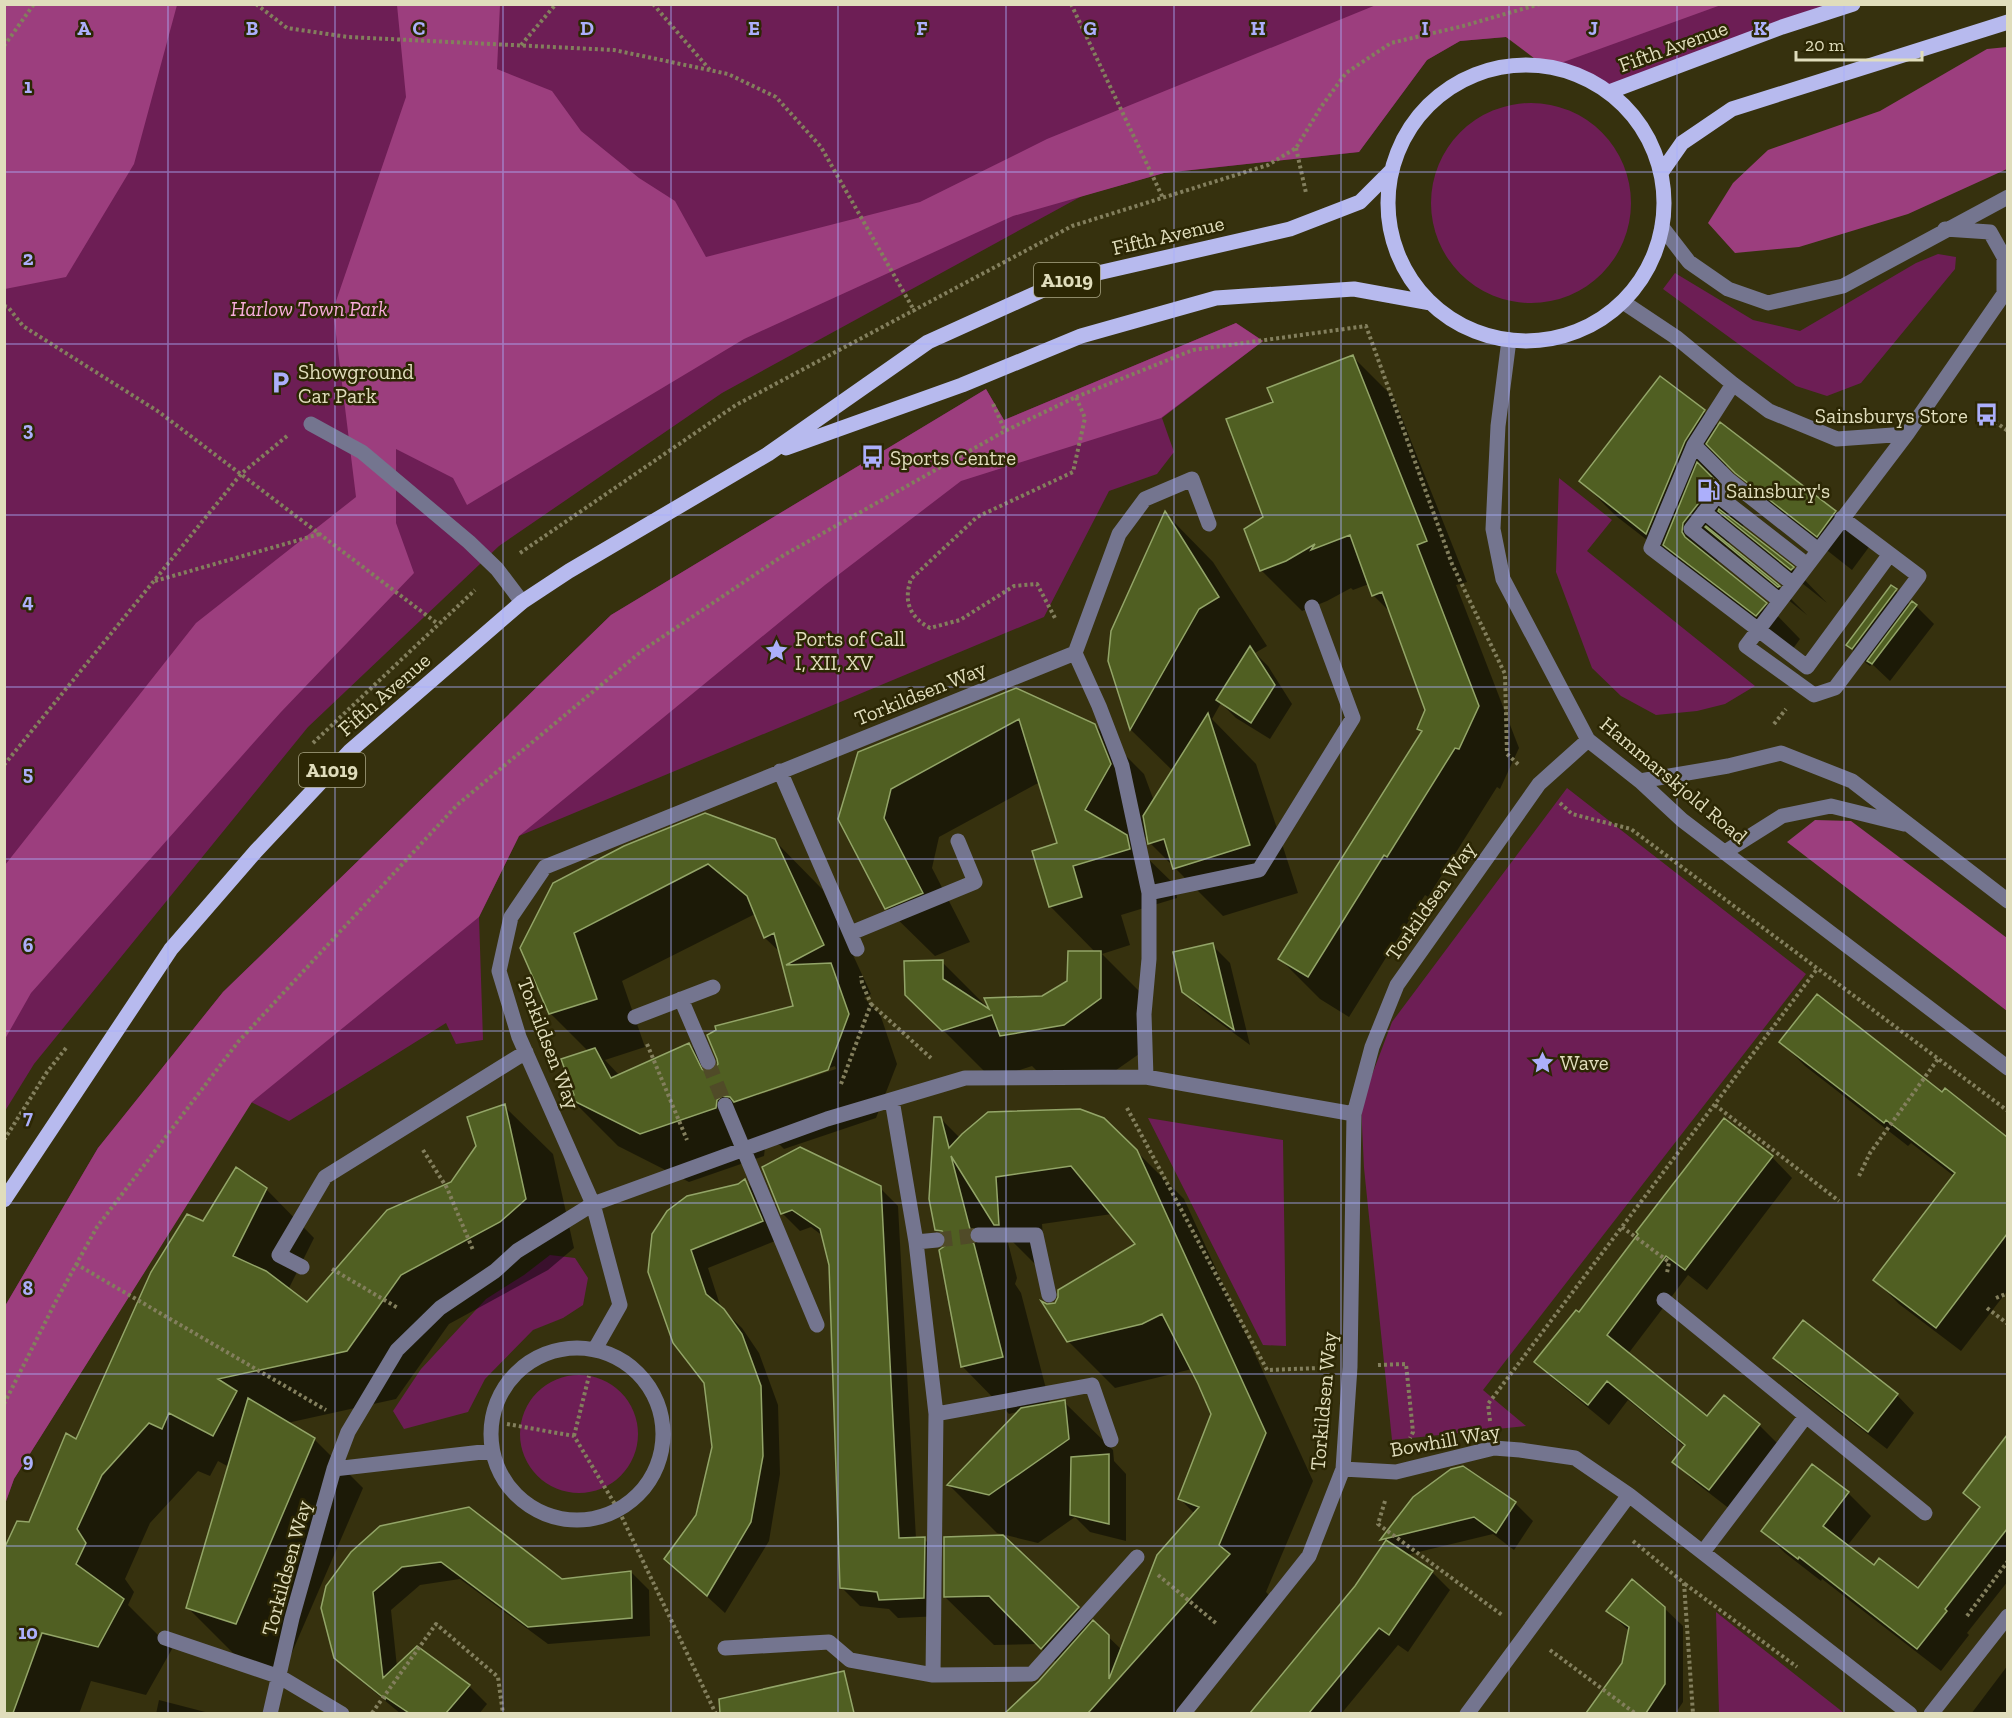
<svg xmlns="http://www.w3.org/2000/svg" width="2012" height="1718" font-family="'Zilla Slab',serif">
<rect width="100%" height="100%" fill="#36310e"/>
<path fill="#6d1e55" d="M5 5H1835L1609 92 1506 37 1460 41 1427 60 1359 152 1164 173 1082 196 722 393 499 546 308 727 34 1064 5 1111Z
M1431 203a100 100 0 1 1 200 0a100 100 0 1 1-200 0Z
M1938 254 1956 257 1955 269 1861 383 1827 396 1796 386 1663 289 1675 273 1753 320 1800 331 1916 263Z
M1236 323 1263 341 1162 418 1174 452 1157 474 1109 491 1044 617 519 836 479 917 483 1040 456 1044 446 1023 289 1121 251 1102 14 1479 5 1504V1306L98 1148 223 992 611 615 986 389 1004 420Z
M1559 478 1612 520 1587 551 1755 686 1725 704 1697 711 1656 715 1621 696 1592 668 1556 572Z
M1567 788 1806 974 1483 1390 1526 1426 1392 1440 1364 1168 1361 1104 1392 1022Z
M1148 1118 1283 1140 1286 1346 1263 1345Z
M550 1255 575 1258 588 1278 583 1305 563 1318 533 1330 485 1379 468 1412 404 1429 393 1411 421 1369 486 1299 524 1275Z
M520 1434a59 59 0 1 1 118 0a59 59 0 1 1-118 0Z
M1716 1612 1844 1713H1719Z"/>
<path fill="#9c3e7e" d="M5 4 177 5 134 164 66 277 5 289Z
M397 5H500L497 69 552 91 581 131 639 178 675 201 706 257 920 202 1047 139 1376 5H1721L1547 68 1506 37 1460 41 1427 60 1359 152 1164 173 1013 216 744 339 467 505 453 478 396 449V523L414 573 281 712 31 993 5 1039V865L196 623 356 497 333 310 406 97Z
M2007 47V169L1908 214 1799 247 1735 253 1708 223 1733 183 1768 150 1880 111 1987 49Z
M1236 323 1263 341 1161 418 961 481 825 585 519 836 479 917 252 1102 14 1479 5 1504V1306L98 1148 223 992 611 615 986 389 1004 420Z
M1815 820 1851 821 2007 938V1011L1787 842Z"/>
<path fill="#0007" fill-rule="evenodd" d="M1353 357 1394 398 1467 582 1456 585 1519 748 1500 789 1497 787 1428 897 1425 895 1349 1017 1320 999 1280 959 1423 733 1419 728 1427 710 1392 614 1374 596 1369 584 1353 590 1351 588 1327 601 1302 611 1261 570 1275 402Z
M1704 412 1719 427 1835 512 1869 547 1852 570 1772 507 1728 463 1716 483 1750 517 1741 528 1793 568 1827 603 1754 545 1739 530 1727 545 1779 587 1807 615 1741 562 1726 547 1718 558 1717 564 1766 604 1800 639 1792 650 1700 579 1683 563 1682 567 1616 516 1581 481Z
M1166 514 1213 562 1267 646 1255 653 1268 666 1292 704 1270 739 1236 718 1221 703 1212 719 1256 764 1298 893 1223 916 1150 843 1148 833 1138 849 1175 885 1177 898 1121 915 1130 945 1102 954 1149 1001V1047L1112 1073 1050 1084 1032 1066 992 1079 907 994 942 962 992 1012 1043 998 1069 982 1096 953 1050 906 1059 844 1040 782 939 837 932 868 970 942 935 956 886 908 840 819 1016 689 1095 725 1144 774 1154 801 1173 771 1131 730 1109 661Z
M1896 591 1911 606H1916L1934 624 1890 681 1872 664 1870 666 1866 663 1848 645Z
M774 840 823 890 871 994 864 998 880 1014 897 1064 876 1118 784 1149 780 1145 771 1144 765 1148 764 1156 689 1182 618 1146 570 1098 576 1095 589 1052 550 1013 554 885ZM755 914 765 938 782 954 795 1007 715 1070 689 1044 620 1076 605 1060 645 1047 622 981ZM835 1066 836 1069 758 1095V1092Z
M1212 945 1230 963 1250 1045 1201 1009 1183 991Z
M1781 1042 1943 1094 1945 1090 2008 1139V1290L1961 1351 1899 1304 1875 1280 1954 1176 1911 1143 1908 1146 1805 1066Z
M504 1106 553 1154 574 1248 548 1270 449 1324 396 1399 287 1423 314 1439 363 1488 284 1671 236 1656 187 1607 229 1467 218 1461 210 1476 198 1471 150 1523 125 1579 134 1592 128 1605 172 1649 146 1695 91 1681 79 1714H4V1552L30 1523 204 1223 266 1189 314 1238 288 1290 307 1304 452 1183Z
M940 1118 960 1138 1136 1151 1184 1199 1313 1481 1266 1592 1276 1602 1177 1714H1008L1057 1663 1037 1644 994 1645 945 1597 946 1538 1078 1608 1122 1650 1195 1514 1180 1499 1212 1414 1192 1369 1115 1388 1068 1341 1056 1304 1137 1245 1112 1214 1042 1224 1046 1272H1043L1006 1235 1017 1278 1015 1284 1021 1293 1050 1404 1064 1402 1113 1450 1114 1461 1126 1474V1541L1090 1532 1075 1517 1038 1543 997 1533 949 1485 1021 1411 1009 1414 962 1366 948 1241 936 1230Z
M800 1148 880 1188 898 1206 916 1539H924L942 1557 941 1616 898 1618 889 1609 860 1606 842 1588 831 1265 823 1236 811 1227 800 1231 782 1213Z
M1772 1157 1792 1178 1707 1290 1688 1275 1628 1354 1708 1418 1724 1397 1759 1425 1780 1446 1731 1510 1695 1482 1674 1462 1685 1447 1628 1400 1609 1425 1557 1382 1536 1362 1579 1314Z
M745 1181 763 1199 780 1239 708 1268 721 1308 742 1328 759 1353 778 1405 780 1474 769 1541 725 1613 666 1559 698 1516 713 1447 705 1382 650 1272Z
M1775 1358 1897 1395 1914 1413 1887 1449 1793 1376Z
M2008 1438V1581L1967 1633 1969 1635 1941 1671 1822 1579 1821 1581 1785 1553 1763 1531 1813 1466 1848 1493 1871 1516 1847 1546 1874 1567 1918 1591 1981 1509 1965 1493Z
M1515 1503 1533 1521 1514 1550 1493 1534 1406 1555 1432 1572 1450 1590 1408 1652 1398 1645 1341 1714H1252L1356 1587 1386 1543 1382 1539Z
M380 1527 562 1581 631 1572 649 1590 650 1636 548 1644 460 1579 420 1585 391 1610 397 1667 417 1648 469 1686 487 1704 479 1714H401L354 1675 335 1657Z
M1664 1608 1683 1626V1702L1675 1714H1588L1624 1664 1629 1631 1608 1611Z
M2008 1665V1714H1971Z
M159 1700 213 1714H156Z"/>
<path fill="#505f22" stroke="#93a568" stroke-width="1.5" d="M1353 355 1427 541 1417 545 1479 706 1459 749 1455 748 1387 857 1384 855 1308 977 1278 959 1422 731 1417 729 1425 710 1382 592 1372 596 1350 535 1311 550 1315 544 1286 561 1260 571 1244 529 1263 517 1226 419 1273 402 1267 388Z
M1660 376 1705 410 1685 441 1646 534 1579 481Z
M1720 422 1836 511 1817 537 1735 473 1706 444Z
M1697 462 1716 481 1683 523 1682 532 1685 537 1767 603 1756 616 1663 545Z
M1719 509 1794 567 1791 570 1718 511Z
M1165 511 1219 597 1199 609 1130 730 1108 661 1111 631Z
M1706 526 1780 586 1778 587 1705 527Z
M1891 585 1897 589 1852 649 1846 645Z
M1912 601 1917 605 1872 664 1867 661Z
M1250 646 1275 685 1251 723 1216 700Z
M1016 688 1095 724 1111 764 1085 810 1127 835 1130 849 1073 866 1082 897 1049 907 1032 851 1057 843 1019 719 891 789 884 818 923 893 885 909 838 819 858 752Z
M1208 713 1250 845 1173 869 1164 839 1148 844 1143 816Z
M705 813 775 839 824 945 786 965 831 963 849 1014 828 1070 734 1102 730 1097 722 1096 717 1100 716 1108 640 1134 568 1098 574 1095 561 1059 595 1048 611 1078 689 1043 702 1069 706 1072 712 1071 718 1064 717 1059 707 1035 716 1030 715 1026 793 1006 774 933 764 938 747 896 708 864 574 933 597 999 549 1014 520 948 553 883 624 846Z
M1213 943 1234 1030 1182 992 1173 952Z
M1068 951H1101V998L1064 1025 1000 1036 992 1015 942 1031 905 995 904 961 943 960V979L989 1009 984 998 1042 996 1067 981Z
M1817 994 1942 1092 1945 1088 2007 1137V1234L1936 1328 1873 1280 1955 1173 1886 1120 1884 1123 1779 1042Z
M505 1104 526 1199 500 1222 401 1275 347 1351 218 1379 237 1391 213 1436 169 1413 162 1429 149 1423 102 1475 77 1529 86 1543 76 1564 124 1599 98 1647 42 1633 13 1713H4V1549L17 1521 29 1522 66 1433 76 1439 151 1272 187 1214 203 1221 236 1167 267 1188 233 1256 266 1271 307 1302 387 1210 451 1182 476 1146 467 1117Z
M1080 1109 1104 1118 1137 1150 1266 1433 1219 1545 1230 1554 1088 1713H1005L1039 1681 1093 1620 1109 1635V1679L1157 1555 1199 1507 1178 1499 1211 1414 1198 1384 1162 1314 1142 1324 1067 1342 1041 1301 1047 1304 1055 1303 1058 1297V1290L1135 1244 1071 1166 996 1177 999 1225H994L951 1156 970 1229 968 1236 974 1244 1003 1357 961 1367 939 1250 946 1245 947 1239 942 1231 935 1230 929 1199 934 1117H941L949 1148 962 1134 988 1112Z
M1724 1118 1773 1156 1685 1270 1666 1256 1607 1335 1707 1416 1724 1395 1760 1424 1709 1490 1672 1462 1685 1445 1607 1381 1588 1405 1534 1362 1576 1310 1579 1312 1638 1234 1636 1232Z
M800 1147 881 1186 899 1538 925 1537 924 1598 879 1600 877 1592 840 1588 829 1265 820 1229 792 1210 781 1214 762 1167Z
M745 1179 763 1221 691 1250 706 1294 724 1309 742 1334 761 1386 763 1456 751 1522 707 1596 664 1559 696 1515 712 1447 704 1383 673 1343 648 1272 652 1234 667 1211 687 1196 738 1184Z
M1803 1320 1898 1394 1868 1432 1773 1358Z
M248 1398 315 1438 236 1624 186 1608Z
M1065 1400 1069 1439 989 1495 947 1485 1021 1408Z
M2007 1435V1529L1945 1609 1947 1611 1917 1649 1799 1557 1798 1559 1761 1531 1812 1464 1849 1492 1823 1526 1874 1565 1879 1558 1918 1588 1980 1507 1963 1493Z
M1109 1454V1524L1070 1515 1071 1457Z
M1463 1466 1516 1502 1496 1533 1474 1517 1380 1540 1413 1497 1451 1469Z
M469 1507 562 1579 631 1571 632 1618 528 1627 441 1562 402 1567 373 1592 383 1678 417 1646 470 1685 446 1713H409L385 1697V1699L334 1658 321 1608 326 1586 351 1552 380 1526Z
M1003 1535 1079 1607 1041 1649 989 1596 944 1597V1537Z
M1386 1540 1433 1571 1389 1635 1379 1628 1309 1713H1250L1355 1586Z
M1632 1579 1665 1607V1684L1646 1713H1586L1622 1663 1629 1627 1606 1611Z
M844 1671 854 1713H720L719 1699Z"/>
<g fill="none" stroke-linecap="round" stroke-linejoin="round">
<path stroke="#504b28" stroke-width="15" stroke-dasharray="15 8" stroke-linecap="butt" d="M708 1062 725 1105
M937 1240 978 1235"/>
<path stroke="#837f5d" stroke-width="4" stroke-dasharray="3 3" stroke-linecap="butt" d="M256 4 287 28 348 37 614 50 728 74 776 97 821 147 915 312
M653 4 710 70
M1071 4 1163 198
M521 45 556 4
M4 46 34 4
M1296 148 1306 193
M4 306 8 307 23 326 159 412 438 624
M1076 397 1193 350 1366 326 1452 564 1505 674 1507 754 1519 765
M993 404 1005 431
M1990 418 2008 431
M520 553 736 405 1072 226 1268 165 1296 148 1321 107 1346 73 1391 43 1463 26 1540 4
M155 581 320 534
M1774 724 1786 709
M313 743 475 590
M4 765 241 474 287 436
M1560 803 1572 814 1631 829 2008 1111
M871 1004 931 1058
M647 1044 687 1140
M841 1084 871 1004 862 983 861 976
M1715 1105 1839 1201
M1127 1108 1267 1370 1320 1368
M4 1140 47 1072 66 1048
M423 1150 447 1188 473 1250
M1859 1176 1870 1153 1938 1059
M1622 1227 1669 1262 1667 1273
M76 1264 326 1410
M332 1269 398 1308
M1996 1298 2008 1293
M1987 1308 2008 1324
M1378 1365 1406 1364 1413 1432 1410 1438
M4 1404 57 1299 97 1227 238 1042 457 805 643 650 784 555 1005 431 1076 397 1085 418 1073 472 977 517 911 579C903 602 910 617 930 628L960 620 1014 586 1037 584 1055 618
M1490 1421 1488 1404 1817 969
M507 1424 574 1436 619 1511 716 1714
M574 1436 589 1376
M1385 1501 1378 1524 1502 1615
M1633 1541 1684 1583 1693 1714
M1158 1575 1217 1624
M1685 1584 1797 1667
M1967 1616 2008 1561
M1550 1650 1636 1714
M372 1713 436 1624 498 1677 503 1714"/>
<path stroke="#74758f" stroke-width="15" d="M1662 227 1689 262 1728 289 1768 303 1843 286 2008 197
M1945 229 1990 232 2004 257V295
M1623 302 1677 338 1733 384 1769 411 1837 439 1907 434 2008 288
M1509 340 1498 426 1493 529 1503 579 1588 740 1640 781 1682 820 2008 1068
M1733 384 1694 445 1729 480 1691 529 1780 601
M311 424 362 452 469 542 497 569 522 602
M1694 445 1651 548 1807 667 1890 554
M1729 480 1818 550
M1717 495 1807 565
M1704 512 1793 584
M1842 518 1919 576 1835 688 1814 695 1746 646 1907 434
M1075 653 1119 534 1145 499 1192 479 1209 524
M780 771 857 949
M1640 781 1728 766 1781 753 1852 781 2008 901
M1725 852 1782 816 1831 806 1904 824
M1149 893 1259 870 1353 718 1312 607
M851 933 975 882 958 841
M681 999 708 1062
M635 1017 713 987
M892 1100 916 1242 936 1414 933 1675
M725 1105 817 1325
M978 1235H1036L1049 1295
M916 1242 937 1240
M302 1267 279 1255 325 1177 526 1052
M1664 1300 1925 1513
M491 1434a86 86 0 1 1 172 0a86 86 0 1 1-172 0Z
M595 1349 620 1305 593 1204 519 1037 499 971 511 917 545 867 1075 653 1099 706 1122 766 1149 893V959L1144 1014 1146 1077
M936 1414 1092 1385 1111 1440
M334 1469 491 1451
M1343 1469 1396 1472 1494 1448 1520 1450 1575 1458 1629 1495 1910 1714
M1703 1552 1806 1416
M165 1638 280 1677 342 1714
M725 1648 829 1642 850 1660 933 1675 1032 1674 1137 1557
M270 1714 292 1618 334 1469 348 1432 397 1350 440 1308 495 1271 517 1251 593 1204 827 1119 965 1078 1146 1077 1354 1114
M1183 1714 1309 1556 1343 1469 1350 1367 1354 1114 1372 1047 1397 985 1539 784 1588 740
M1467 1714 1629 1495
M1931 1714 2008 1616"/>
<path stroke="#b7baee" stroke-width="15" d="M1388 203a138 138 0 1 1 276 0a138 138 0 1 1-276 0Z
M1609 92 1782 27 1853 4
M1661 173 1682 143 1732 109 2008 22
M786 448 962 385 1081 336 1216 298 1354 289 1431 303
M4 1200 171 949 256 851 350 751 522 602 569 571 768 454 928 342 1063 281 1290 229 1360 202 1391 171"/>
</g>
<path fill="none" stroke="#acaffb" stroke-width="1.5" stroke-opacity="0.55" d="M168 4V1714M335 4V1714M503 4V1714M671 4V1714M838 4V1714M1006 4V1714M1174 4V1714M1341 4V1714M1509 4V1714M1677 4V1714M1844 4V1714M4 172H2008M4 344H2008M4 515H2008M4 687H2008M4 859H2008M4 1031H2008M4 1203H2008M4 1374H2008M4 1546H2008"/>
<defs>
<symbol id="parking-bare" viewBox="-9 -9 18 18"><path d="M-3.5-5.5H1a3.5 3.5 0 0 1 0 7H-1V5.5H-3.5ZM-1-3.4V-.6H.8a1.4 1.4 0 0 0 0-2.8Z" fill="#acaffb" stroke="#2c2704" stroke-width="2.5" paint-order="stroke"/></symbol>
<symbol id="bus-bare" viewBox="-9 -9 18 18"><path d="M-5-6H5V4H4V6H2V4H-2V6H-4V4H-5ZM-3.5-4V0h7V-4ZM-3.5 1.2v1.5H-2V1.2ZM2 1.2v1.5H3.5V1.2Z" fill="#acaffb" stroke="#2c2704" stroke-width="2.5" paint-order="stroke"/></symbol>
<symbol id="fuel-bare" viewBox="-9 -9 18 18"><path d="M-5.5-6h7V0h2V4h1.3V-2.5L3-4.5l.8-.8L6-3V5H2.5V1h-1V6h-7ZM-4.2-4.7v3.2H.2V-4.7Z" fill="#acaffb" stroke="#2c2704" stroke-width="2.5" paint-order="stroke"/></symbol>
<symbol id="sight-bare" viewBox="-9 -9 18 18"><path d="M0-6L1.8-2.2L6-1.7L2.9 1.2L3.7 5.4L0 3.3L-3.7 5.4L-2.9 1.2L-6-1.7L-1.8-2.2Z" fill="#acaffb" stroke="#2c2704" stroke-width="2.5" paint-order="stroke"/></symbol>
</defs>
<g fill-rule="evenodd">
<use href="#parking-bare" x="264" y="366" width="33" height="33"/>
<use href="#bus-bare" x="1970" y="398" width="33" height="33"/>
<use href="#bus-bare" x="856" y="440" width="33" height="33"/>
<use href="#fuel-bare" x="1692" y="474" width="33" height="33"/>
<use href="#sight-bare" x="760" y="634" width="33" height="33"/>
<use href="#sight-bare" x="1526" y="1046" width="33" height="33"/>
</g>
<g text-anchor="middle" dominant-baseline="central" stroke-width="5" stroke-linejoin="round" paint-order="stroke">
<g fill="#2c2704" stroke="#aaa685" stroke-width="1.5">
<rect x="1034" y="263" width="66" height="34" rx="4.5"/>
<rect x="299" y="753" width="66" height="34" rx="4.5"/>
</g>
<g font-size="20" font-weight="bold" fill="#e0ddbc">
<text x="1067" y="280">A1019</text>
<text x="332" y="770">A1019</text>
</g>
<g font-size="21" fill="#e0ddbc" stroke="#2c2704">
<text transform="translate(1673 46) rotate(-20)">Fifth Avenue</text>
<text transform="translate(1168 235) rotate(-13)">Fifth Avenue</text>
<text transform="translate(920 693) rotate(-22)">Torkildsen Way</text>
<text transform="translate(384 694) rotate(-41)">Fifth Avenue</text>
<text transform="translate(1674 780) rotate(40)">Hammarskjold Road</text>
<text transform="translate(1430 901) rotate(-55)">Torkildsen Way</text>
<text transform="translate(549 1043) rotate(69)">Torkildsen Way</text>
<text transform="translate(1323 1401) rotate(-85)">Torkildsen Way</text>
<text transform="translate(1445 1440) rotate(-10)">Bowhill Way</text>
<text transform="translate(286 1568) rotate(-75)">Torkildsen Way</text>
</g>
<g font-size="21" font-style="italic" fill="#f8acdb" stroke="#2c2704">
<text x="309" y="308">Harlow Town Park</text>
</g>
<g font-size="21" fill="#e0ddbc" stroke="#2c2704" text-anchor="start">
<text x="298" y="371">Showground<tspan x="298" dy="24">Car Park</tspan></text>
<text x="1968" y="415" text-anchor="end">Sainsburys Store</text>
<text x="890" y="457">Sports Centre</text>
<text x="1726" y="490">Sainsbury's</text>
<text x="795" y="638">Ports of Call<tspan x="795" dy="24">I, XII, XV</tspan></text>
<text x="1560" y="1062">Wave</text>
</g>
</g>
<g font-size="20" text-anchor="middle" font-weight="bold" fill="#acaffb" stroke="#2c2704" stroke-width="5" stroke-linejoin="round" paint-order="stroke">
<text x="84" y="35">A</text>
<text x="252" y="35">B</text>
<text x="419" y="35">C</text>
<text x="587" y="35">D</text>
<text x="754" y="35">E</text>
<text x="922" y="35">F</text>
<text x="1090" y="35">G</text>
<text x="1258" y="35">H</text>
<text x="1425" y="35">I</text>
<text x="1593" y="35">J</text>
<text x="1760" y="35">K</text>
<text x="28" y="93">1</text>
<text x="28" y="265">2</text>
<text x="28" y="436">3</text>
<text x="28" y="608">4</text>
<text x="28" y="780">5</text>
<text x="28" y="952">6</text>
<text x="28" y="1124">7</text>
<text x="28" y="1295">8</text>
<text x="28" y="1467">9</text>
<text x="28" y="1639">10</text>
</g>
<rect width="2012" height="1718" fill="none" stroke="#e0ddbc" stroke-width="12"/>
<path d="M1796 51v9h126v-9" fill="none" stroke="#e0ddbc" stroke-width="3"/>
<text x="1805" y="51" font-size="18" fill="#e0ddbc" stroke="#2c2704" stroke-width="4.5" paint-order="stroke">20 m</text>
</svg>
